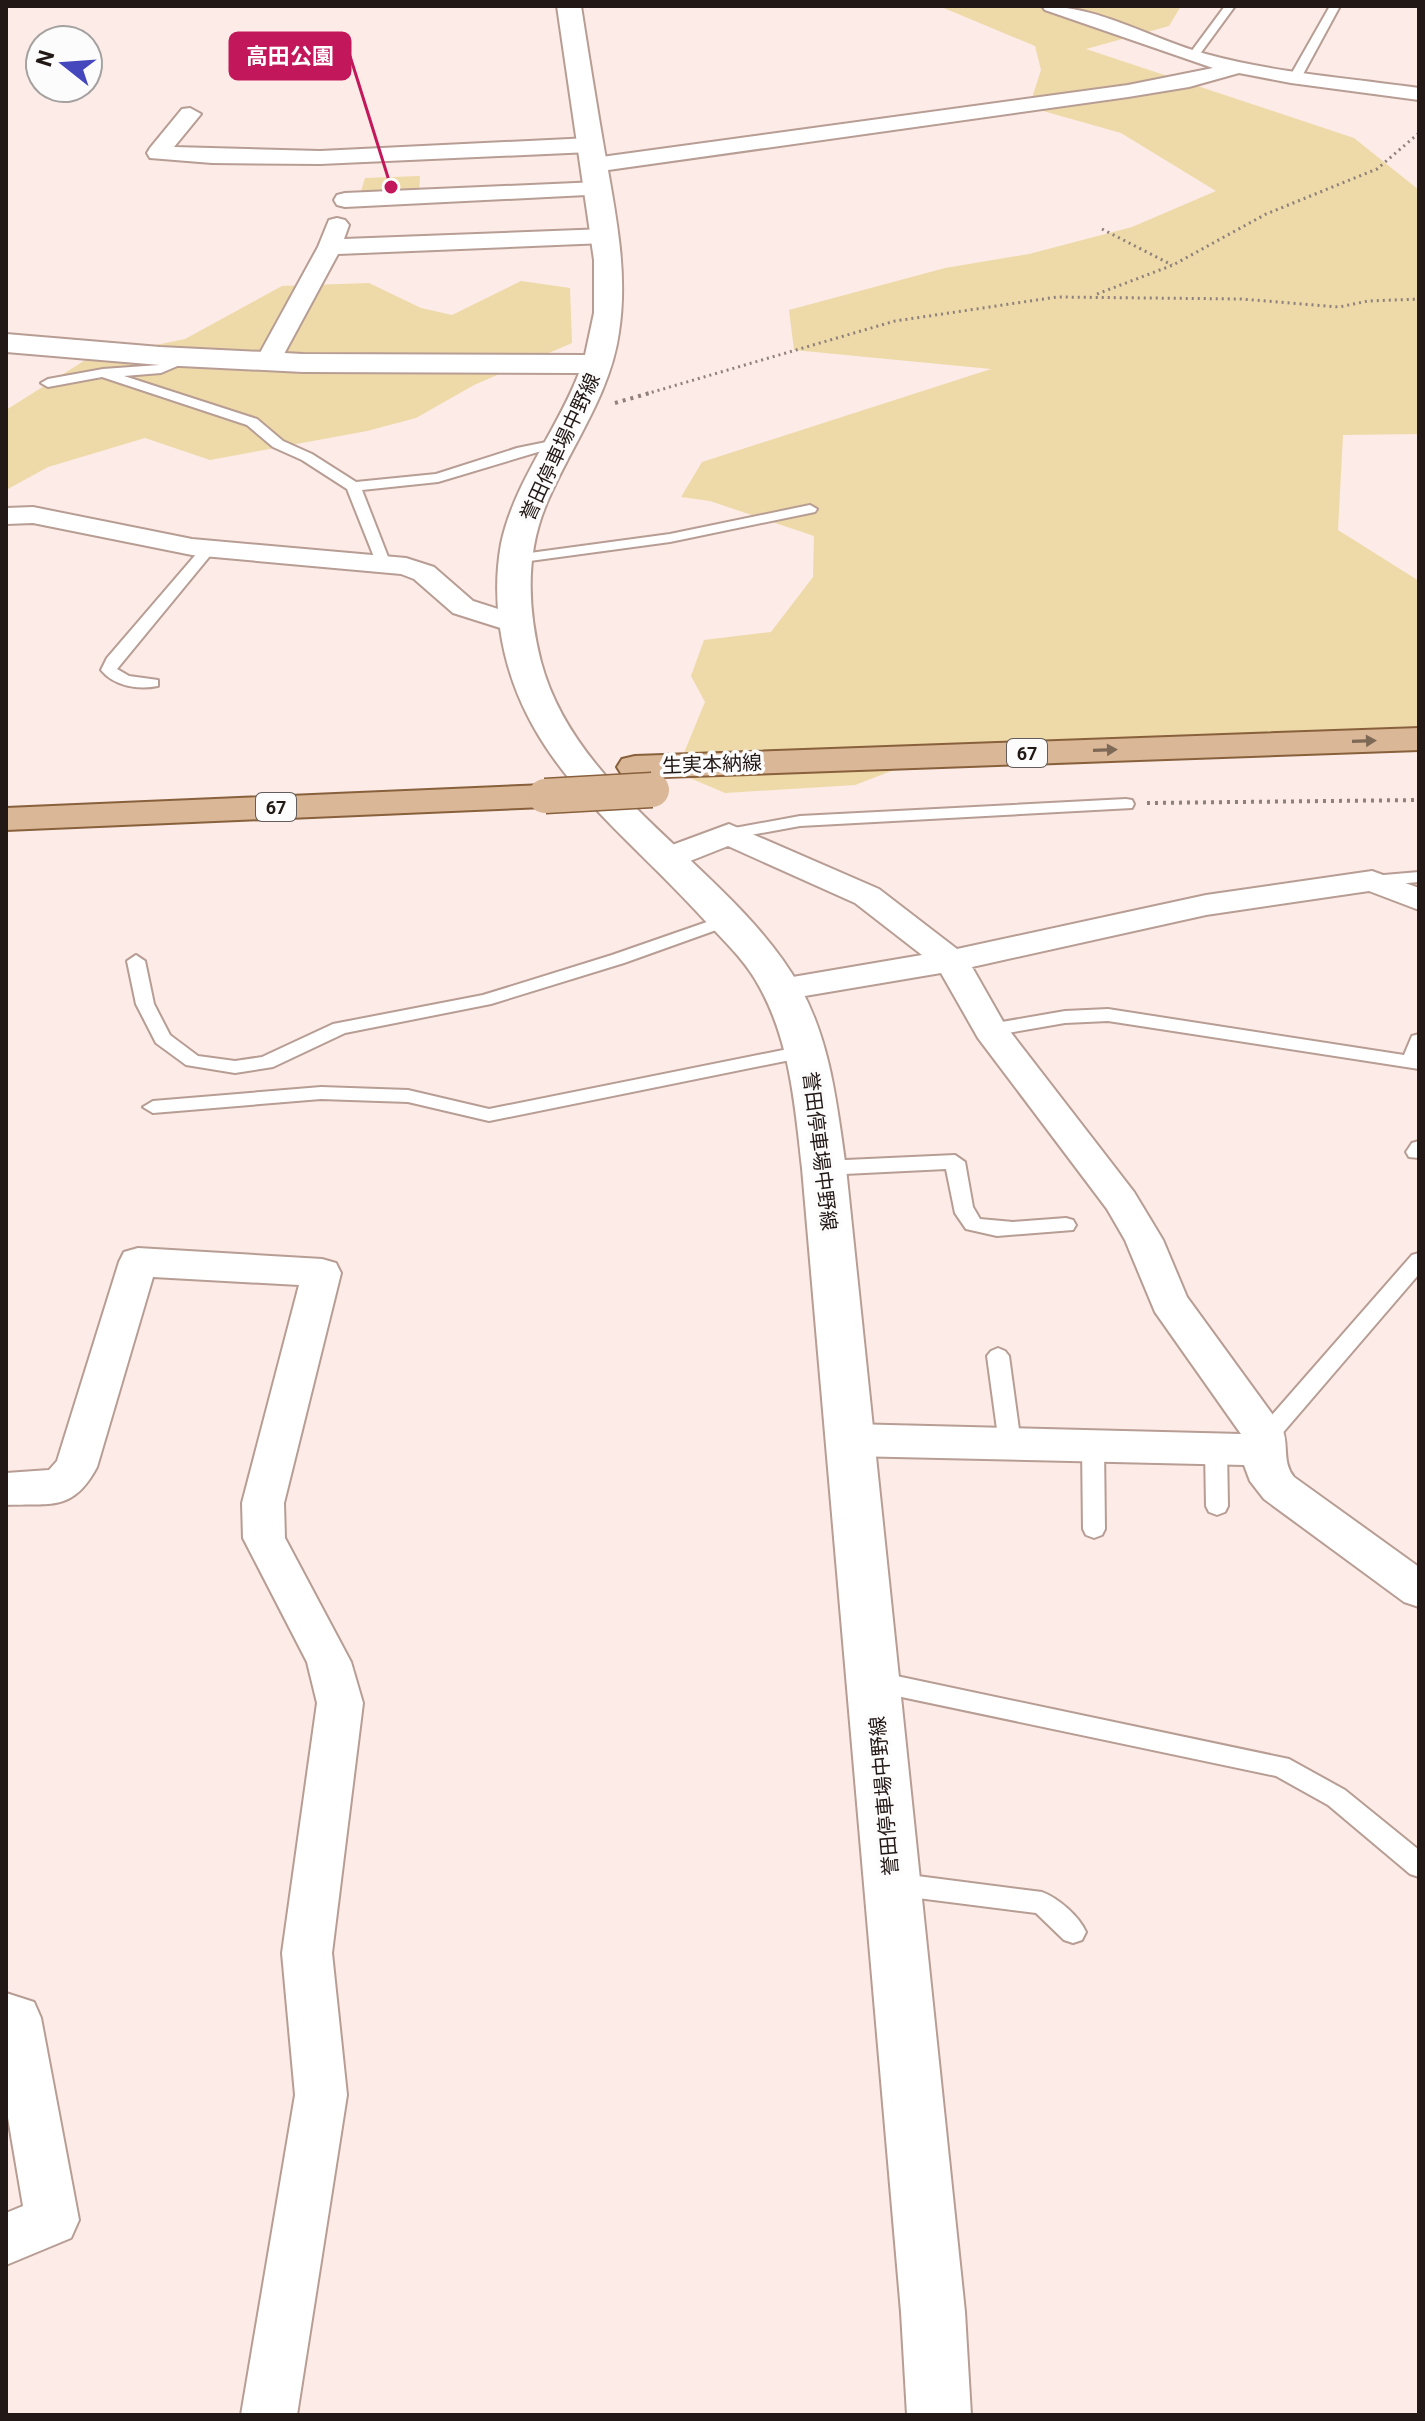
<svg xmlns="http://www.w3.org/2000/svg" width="1425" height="2421" font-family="Roboto,'Noto Sans JP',sans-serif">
<rect width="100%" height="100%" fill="#fcebe6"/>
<path fill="#eedaa8" d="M939 6H1181L1169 26 1086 49 1354 138 1419 190V434L1343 435 1338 530 1419 581V726L954 747 855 785 725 793 676 772 705 702 691 676 704 640 771 632 813 577 814 536 710 501 681 497 702 462 991 369 794 350 789 310 945 268 1029 254 1132 227 1216 191 1121 133 1029 107 1041 70 1035 46Z
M420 176 419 195 359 198 365 178Z
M521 281 570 288 572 343 474 385 416 418 367 431 210 460 145 438 48 467 6 490V410L87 359 185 339 282 286 369 283 421 308 452 315Z"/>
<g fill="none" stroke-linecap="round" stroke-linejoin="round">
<defs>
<path id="lane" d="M1225 6H1235L1197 58H1189L1188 56Z
M1330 6H1340L1301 78 1291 80 1289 78Z
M184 355 196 358 161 373 124 376 257 419 283 441 312 454 356 482 436 474 517 448 561 439 568 443 438 482 362 490 390 562 383 566 376 562 347 489 302 460 273 447 247 425 102 377 48 387 41 383 48 379 103 369 159 365Z
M810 505 817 509 815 512 670 542 515 563 508 559 515 555 670 534Z
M209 544 216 548 214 551 117 669 129 676 158 680V686C138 690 114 686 101 670L107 658 204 545Z
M1126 799 1132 800 1134 804 1132 808 800 826 729 839 720 834 729 829 800 816Z
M1419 872V882L1372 886 1363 881 1372 876Z
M727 915 733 916 736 920 733 924 624 963 491 1004 345 1033 273 1067 235 1073 186 1065 156 1043 136 1004 127 961 136 955 145 961 154 1004 170 1035 198 1056 235 1061 262 1057 333 1024 483 995 612 955Z
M1108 1009 1404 1055 1412 1036 1419 1034V1069L1108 1021 1065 1023 990 1036 981 1030 990 1024 1065 1011Z
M808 1045 817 1051 815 1055 489 1121 408 1102 321 1099 153 1113 143 1107 153 1101 321 1087 408 1090 489 1109Z
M1419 1141V1158L1409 1157 1406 1152 1412 1143Z
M955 1155 965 1162 973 1207 980 1219 1013 1222 1066 1218 1073 1220 1076 1225 1073 1230 997 1236 966 1229 955 1213 946 1169 824 1175 814 1168 824 1161Z
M1419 1253V1274L1274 1443 1266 1445 1258 1443 1255 1437 1258 1431 1412 1255Z
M998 1348 1005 1351 1009 1356 1021 1444 1018 1450 1010 1452 1002 1450 999 1444 987 1356 991 1351Z
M1093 1438 1101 1440 1104 1446 1105 1529 1102 1535 1094 1538 1086 1535 1083 1529 1082 1446 1085 1440Z
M1216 1441 1224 1443 1227 1449 1228 1506 1225 1512 1217 1515 1209 1512 1206 1506 1205 1449 1208 1443Z
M873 1671 1289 1759 1345 1790 1419 1850V1877L1410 1874 1328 1805 1276 1776 873 1691 865 1688 861 1681 865 1674Z
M894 1873 1042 1892C1058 1898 1079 1916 1086 1932L1082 1940 1073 1943 1064 1940 1036 1913 894 1895 885 1892 881 1884 885 1876Z"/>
<path id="street" d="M1042 6C1100 6 1151 39 1206 54 1275 73 1348 78 1419 88V100L1291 83 1239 73 1189 87 1128 97 594 172 583 165 594 158 1128 85 1213 68 1045 10Z
M190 108 201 114 174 147 320 151 590 138 601 145 590 152 320 164 212 163 150 158 147 153 150 148 182 109Z
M598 182 606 184 609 189 606 194 345 207 337 205 334 200 337 195 345 193Z
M337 218 345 220 349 225 344 239 605 229 613 231 617 236 613 241 605 243 338 254 277 367H259L255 362 318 247 329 220Z
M33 507 192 539 406 558 434 567 473 601 526 618 531 624 526 630 516 633 453 613 414 579 401 574 192 555 33 523 6 524V508Z
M729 824 879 889 957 949 1206 895 1372 871 1419 888V910L1369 891 1206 915 972 967 1005 1025 1134 1192 1163 1240 1187 1297 1281 1426C1290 1443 1281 1461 1294 1477L1419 1567V1607L1404 1602 1264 1499 1250 1481 1244 1465 850 1456 835 1451 829 1440 835 1429 850 1424 1241 1434 1155 1312 1125 1240 1107 1209 978 1038 941 973 781 1000 769 997 764 989 769 981 922 955 855 903 728 846 680 865 668 868 656 865 652 858 656 851Z
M138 1248 322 1259 336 1263 341 1273 284 1503 285 1538 351 1662 363 1703 332 1953 347 2095 297 2415H241L295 2095 282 1953 317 1703 307 1662 243 1538 242 1503 299 1285 153 1277 97 1467C73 1512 51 1503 6 1505V1473L49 1470 57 1461 119 1262 124 1252Z
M6 1993 34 2002 41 2018 79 2220 71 2238 6 2265V2213L23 2206 6 2106Z"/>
<path id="secondary" d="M557 6H581C589 57 597 108 606 159 616 216 628 274 619 332 611 392 573 443 549 498 525 550 527 607 541 662 577 797 733 868 800 987 831 1043 837 1106 846 1168L965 2312 971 2415H907L901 2312 802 1168C795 1106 790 1041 759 986 744 958 718 935 697 912 614 822 518 757 500 628 496 600 496 572 501 544 514 482 557 431 579 373L303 372 160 365 6 352V334L160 347 303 354 585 355 594 313V260Z"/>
<path id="primary" d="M1419 728V750L635 778 622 775 617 767 622 759 635 756Z
M545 785 558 788 563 796 558 804 545 807 6 830V808Z"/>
</defs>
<use href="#lane" stroke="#b79d94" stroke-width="4"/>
<use href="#street" stroke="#b79d94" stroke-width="4"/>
<use href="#secondary" stroke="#b79d94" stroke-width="4"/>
<use href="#primary" stroke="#88603c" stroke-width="4"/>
<path stroke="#8e817d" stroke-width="3" stroke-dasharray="2 4" stroke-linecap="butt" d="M1102 229 1172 265
M1097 294 1173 265 1266 214 1377 169 1419 133
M646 394 895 321 1057 297 1241 299 1339 307 1368 301 1419 299"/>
<path stroke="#8e817d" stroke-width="4" stroke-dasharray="3 5" stroke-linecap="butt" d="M615 403 653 392
M1147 803 1419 800"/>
<use href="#lane" fill="#fff" fill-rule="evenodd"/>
<use href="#street" fill="#fff" fill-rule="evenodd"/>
<use href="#secondary" fill="#fff" fill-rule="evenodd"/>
<use href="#primary" fill="#d9b797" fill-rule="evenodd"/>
<defs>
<path id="primary-bridge" d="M545 796 652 790"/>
</defs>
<use href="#primary-bridge" stroke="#88603c" stroke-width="37" stroke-linecap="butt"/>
<use href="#primary-bridge" stroke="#d9b797" stroke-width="34"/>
</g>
<defs><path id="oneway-solid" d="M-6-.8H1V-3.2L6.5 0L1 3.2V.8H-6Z" transform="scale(2)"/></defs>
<g fill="#7e6856">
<use href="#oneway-solid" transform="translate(1364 741) rotate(-2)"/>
<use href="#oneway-solid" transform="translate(1105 750) rotate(-2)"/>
</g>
<g text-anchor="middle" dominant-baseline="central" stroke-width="7" stroke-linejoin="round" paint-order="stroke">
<g fill="#fcfcfc" stroke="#635c5a" stroke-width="2">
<rect x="1007" y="739" width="40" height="28" rx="6"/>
<rect x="256" y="793" width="40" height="28" rx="6"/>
</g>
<g font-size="18" font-weight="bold" fill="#221815">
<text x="1027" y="753">67</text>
<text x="276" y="807">67</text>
</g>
<g font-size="20" fill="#221815" stroke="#fcfcfc">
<text transform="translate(560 447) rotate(-65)">誉田停車場中野線</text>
<text transform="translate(712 764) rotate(-2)">生実本納線</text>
<text transform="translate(820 1151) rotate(83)">誉田停車場中野線</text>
<text transform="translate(884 1796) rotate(-95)">誉田停車場中野線</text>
</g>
</g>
<path fill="none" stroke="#c2185b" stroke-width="3" d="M391 187L350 56"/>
<circle fill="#c2185b" stroke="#fcfcfc" stroke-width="3" cx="391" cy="187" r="8"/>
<rect fill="#c2185b" stroke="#c2185b" stroke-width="3" x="230" y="33" width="120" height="46" rx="8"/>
<g font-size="22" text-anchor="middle" font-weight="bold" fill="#fff">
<text x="290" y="64">高田公園</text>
</g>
<rect width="1425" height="2421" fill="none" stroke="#221815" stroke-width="16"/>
<g transform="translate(64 64) rotate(287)"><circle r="38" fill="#fcfcfc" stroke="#a5a1a0" stroke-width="2"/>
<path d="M0-6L14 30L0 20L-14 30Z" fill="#4547bc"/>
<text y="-12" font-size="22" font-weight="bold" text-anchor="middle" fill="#221815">N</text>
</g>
</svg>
